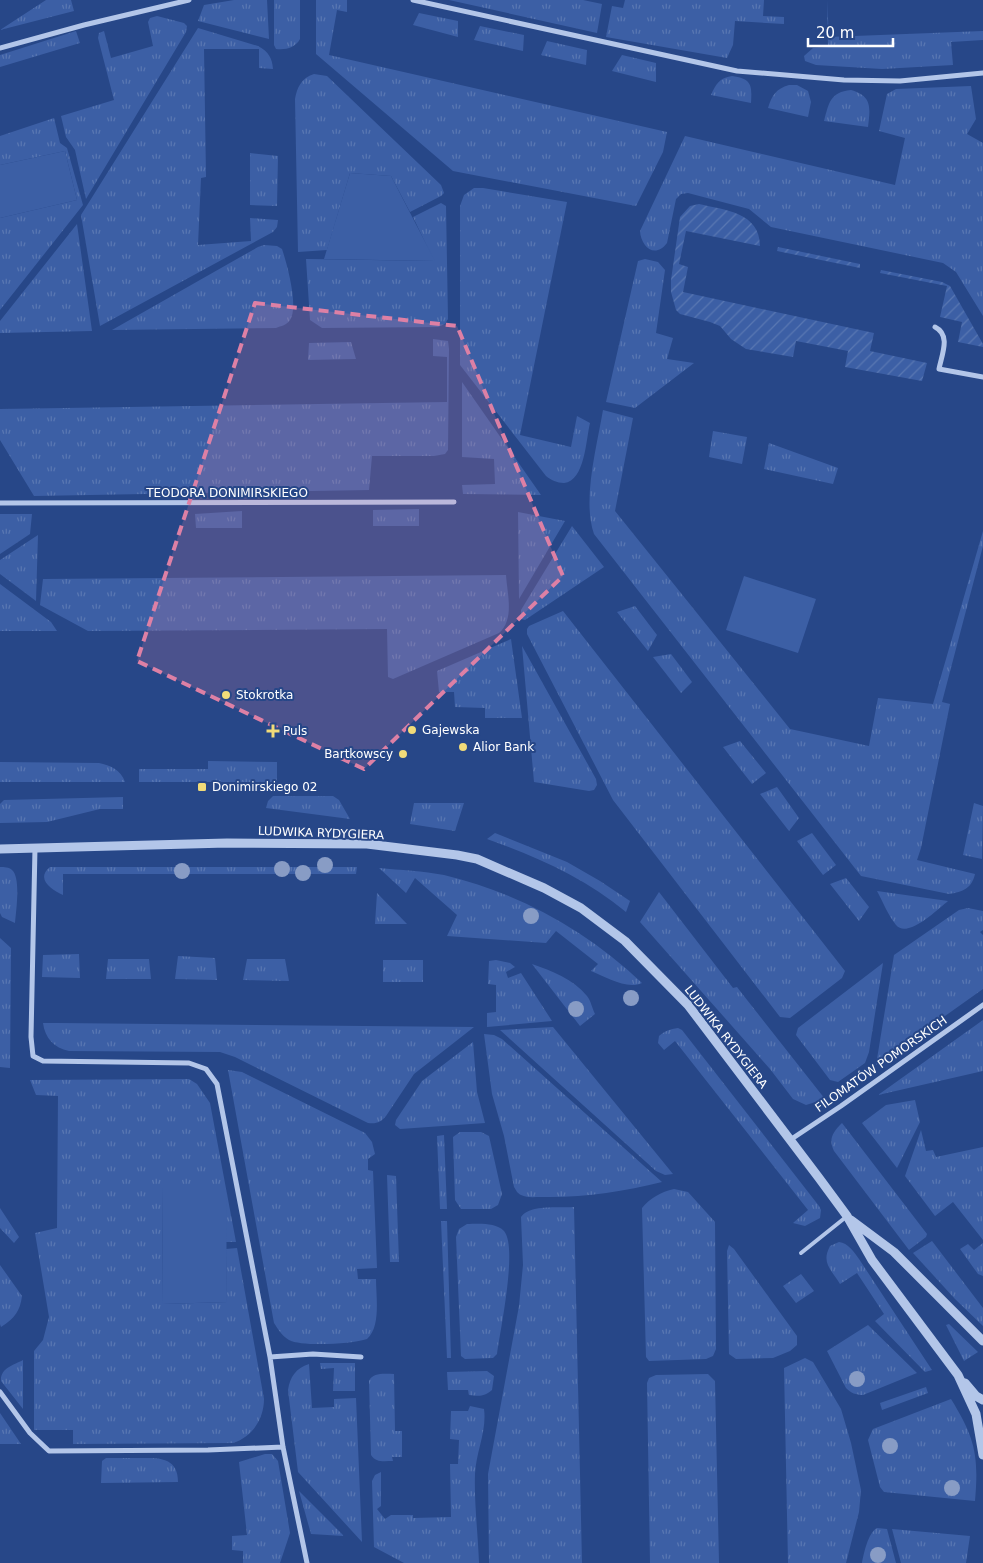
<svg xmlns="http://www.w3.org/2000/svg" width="983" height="1563" font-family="'DejaVu Sans',sans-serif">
<defs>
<pattern id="grass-tufts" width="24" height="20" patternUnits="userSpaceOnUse" patternTransform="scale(1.25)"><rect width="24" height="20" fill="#3c5fa5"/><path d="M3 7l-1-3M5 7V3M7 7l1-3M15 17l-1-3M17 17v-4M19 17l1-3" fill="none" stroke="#5977b2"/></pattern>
<pattern id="garden-furrows" width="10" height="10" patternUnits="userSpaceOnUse" patternTransform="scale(1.25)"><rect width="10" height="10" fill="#3c5fa5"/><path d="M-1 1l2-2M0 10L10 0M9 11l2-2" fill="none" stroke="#5977b2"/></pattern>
</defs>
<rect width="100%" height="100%" fill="#274788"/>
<path fill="url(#grass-tufts)" d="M46 0H71L74 11 0 30Z
M234 0H267L269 39 198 21 204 5Z
M274 0H300V39C295 48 286 50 276 49L274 45Z
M316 0H347V12L337 10 329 55 667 132 663 152 636 206 453 171 316 54Z
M449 0H583L602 4 597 33Z
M625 0H764L763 16 784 17V24L735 21 733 45 727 58 606 37 612 6 623 8Z
M827 0 829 37 983 31V40L951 42 953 65 882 69 816 65 805 61 804 56 813 48 828 47Z
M419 13 458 21V37L413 25Z
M157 16 184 23 187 26 186 32 86 199 75 150 66 137 61 116 114 100 98 38 99 33 104 31 111 58 153 46 148 22 150 18Z
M480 26 524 35 523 51 474 40Z
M198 28 258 46C269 52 272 58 273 69L259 68V49H204L206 177 201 178 198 245 251 241 250 218 278 220 277 227 273 232 100 326 81 215Z
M76 31 80 43 0 67V55Z
M547 41 587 50 586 65 541 55Z
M622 55 656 63V82L612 71Z
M314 74 327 76 441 185 444 193 441 196 410 212 391 176 350 173 327 250 298 252 295 99C297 88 301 78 314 74Z
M732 76C752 79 752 85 751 103L711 95C716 84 719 78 732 76Z
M789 85H797L808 91 811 102 808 117 768 108C772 95 776 89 789 85Z
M971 86 976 119 967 134 983 143V316L956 272 943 263 771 227 749 209 688 193 681 194 676 199 667 243C655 259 641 247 640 231L685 136 895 185 905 138 879 131 887 94 896 89Z
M851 90C873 96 870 109 868 127L824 121C829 103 830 92 851 90Z
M54 118 60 143 67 148 83 205 0 310V218L77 200 65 151 0 165V136Z
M250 153 278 156 277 206 250 205Z
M474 188H483L567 202 520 435 571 447 577 416 590 423C586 439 585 481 564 483 557 483 551 480 546 476L460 365V206L464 195Z
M441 203 446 206 448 319 445 324 438 327 322 328 310 320 306 259 434 261 413 217Z
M77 224 92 331 0 333V321Z
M264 245 277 246 282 249C287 264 299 307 290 320 287 325 281 326 276 328L112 330 258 247Z
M645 259 658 262 665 270 656 333 673 338 667 359 694 363 635 408 606 402 638 261Z
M433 339 448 341 449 349 448 450 445 454 434 456H372L369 490 34 496 0 440V409L447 402V357L433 356Z
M351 342 356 359 308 360 309 343Z
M462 382 541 495 463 494 462 485 495 484 494 459 462 457Z
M603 410 633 418 615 511 790 729 869 746 878 698 933 704 983 531V546L942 702 950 704 921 848 917 860 975 874C972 888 963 892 949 894L861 876 594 534C582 500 597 446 603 410Z
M713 431 747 437 742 464 709 457Z
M769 443 838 468 833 484 764 469Z
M419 509V526H373V510Z
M242 511V528H196L195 514Z
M518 512 565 521 519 599Z
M0 514H32L30 534 0 554Z
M572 526 604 567 525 620 521 619V610Z
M38 535 36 601 0 574V560Z
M506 575C507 593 515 619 499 633L393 679 388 677 387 629 88 631 40 605 43 579Z
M0 584 51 622 57 631H0Z
M635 606 657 635 648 651 617 612Z
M563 611 845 971 842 978 790 1018 780 1017 613 800 527 634V629L529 626Z
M511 639 522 718H485V708L455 707 454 692H439L437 671Z
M522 646 596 779 597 785 594 790 589 791 534 782Z
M671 654 692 682 681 693 653 657Z
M740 741 766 773 752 784 723 747Z
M208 761 277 762V782H139V769H208Z
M0 762 99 763C110 765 121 770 125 782H0Z
M777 787 799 818 789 831 760 794Z
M273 796H333L339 800 350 819 266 808 268 801Z
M123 797V809H100L47 822 0 823V804L4 800Z
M414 803H464L455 831 410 824Z
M974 803 983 806 982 859 963 855Z
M495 833 567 862 600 881 630 901 626 912C585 878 537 857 487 839Z
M812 833 836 865 823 875 797 841Z
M0 867C4 867 9 867 12 870 21 878 16 911 15 923L2 917 0 913Z
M50 867H357L356 874H63V895C52 890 35 879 50 867Z
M379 868C400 870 423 871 444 875 519 893 586 930 642 983 627 990 606 977 591 971L598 964 556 931 546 943 447 936 457 915 415 878 406 893Z
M846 878 869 907 859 921 830 884Z
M877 891 948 901C938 909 908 939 896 925 888 915 883 902 877 891Z
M659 892 733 988 737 987 740 991 825 1099 806 1105 793 1099 770 1069 640 922Z
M377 893 407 924H375Z
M968 908 983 911V930L980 932 983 935V989L876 1065 894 955 959 910Z
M0 938 11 948 10 1068 0 1067Z
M79 954 80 978 42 977 43 955Z
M178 956 215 958 217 980 175 979Z
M108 959H149L151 979H106Z
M247 959H285L289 981 243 980Z
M383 960H423V982H383Z
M496 960 510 963 515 967 506 972 508 978 521 973 552 1021 487 1027V1013L496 1012V985L488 984 489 961Z
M883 963 869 1052 865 1063 838 1082 830 1080 796 1035 798 1028Z
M532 964C552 971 573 979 587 996 591 1001 592 1008 595 1014L580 1026Z
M983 1020V1071L878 1095Z
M43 1023H57L474 1027 414 1074 386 1116C381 1122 377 1124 368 1123L235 1057 220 1052 69 1051C54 1048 45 1038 43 1023Z
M553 1027 673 1174 665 1175 656 1171 500 1030Z
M678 1028 682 1030 819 1206 821 1210 820 1218 805 1226 793 1223 808 1210 675 1041 664 1050 658 1043 659 1036C665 1031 670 1029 678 1028Z
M484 1034 494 1035 502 1039 662 1182C622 1192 582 1198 540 1197 534 1197 527 1198 521 1195 517 1193 516 1190 514 1187L504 1136 492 1094Z
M473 1042 477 1092 485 1123 400 1129 395 1125 396 1120 422 1081Z
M228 1070 242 1072 365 1133 372 1142 375 1154 368 1159V1170L373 1171 377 1268 357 1269 358 1279H376C376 1297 381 1327 367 1339 352 1344 302 1347 289 1340 282 1336 278 1329 274 1323Z
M189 1079 197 1084 210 1103 236 1242H226L225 1188H162L163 1304 227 1302 226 1249 237 1248 264 1399C264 1419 252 1437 233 1443L73 1444V1430H34V1351L43 1340 49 1317 35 1233 57 1228 58 1096 36 1095 30 1080Z
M915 1100 920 1122 897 1168 862 1123 886 1105Z
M842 1123 927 1234 926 1237 909 1250 834 1151C828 1139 833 1132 842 1123Z
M921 1130 926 1151 933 1150 936 1157 983 1147V1240L953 1202 935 1216 905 1176Z
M460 1132H481L489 1136 502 1194 498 1205 491 1209H461L455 1200 453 1137Z
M444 1135 447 1209H440L437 1136Z
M387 1175 396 1176 399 1262H390Z
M674 1189 688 1192 715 1222 716 1349 713 1356 706 1359 649 1361 646 1357 642 1208C650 1198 661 1192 674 1189Z
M574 1207 582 1563H489L488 1474 519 1306 523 1265 521 1217C530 1204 559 1208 574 1207Z
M0 1208 19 1237 14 1243 0 1228Z
M441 1221H447L451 1358H447Z
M467 1224C478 1224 495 1222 504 1231 518 1247 500 1331 497 1354L493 1358 465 1359 461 1356 456 1237 459 1229Z
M932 1241 983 1308V1326L955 1299 913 1253Z
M839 1242C848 1243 854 1252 859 1259L932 1370 925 1372 875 1321 884 1314 857 1273 840 1284C831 1269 821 1263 830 1246Z
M983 1243V1276L978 1274 960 1249 968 1244 974 1250Z
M729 1245 734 1249 797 1336V1345L790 1351 773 1358 736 1359 729 1354 727 1251Z
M0 1265 22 1296C20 1311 15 1318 1 1327L0 1324Z
M801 1274 814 1291 796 1303 783 1286Z
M949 1324 978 1352 964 1361 946 1325Z
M868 1325 917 1373 863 1395C856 1395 851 1393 846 1388L827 1351Z
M805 1358 813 1362 841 1409 851 1443 861 1490 859 1512 846 1563H788L784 1368Z
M23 1360V1409L1 1381C0 1368 14 1365 23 1360Z
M320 1363H355V1391H333L334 1368 321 1369Z
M309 1364 312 1408 334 1407V1399L356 1398 362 1542 298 1472 288 1390C290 1377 296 1368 309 1364Z
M487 1371 494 1376 492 1390C484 1397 479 1396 469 1395L468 1390H448L447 1372Z
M394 1374 395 1431H402V1457H392L393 1461C384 1461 376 1463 371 1455L369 1381C373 1372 385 1374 394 1374Z
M708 1374 715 1381 719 1563H650L647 1383 649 1378 656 1375Z
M926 1387 928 1393 882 1410 880 1403Z
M951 1399C975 1438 979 1455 975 1501L884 1492 880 1487 868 1440 873 1429Z
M470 1406 484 1409C487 1431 476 1452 475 1474 474 1503 478 1534 479 1563H404L374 1547 372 1481 375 1475 381 1472V1506L377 1509 385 1519 391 1515H413V1518L451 1517 450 1464H458L459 1440 450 1439 451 1411H468Z
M0 1413 21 1444H0Z
M265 1454H272L278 1461 290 1533 280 1563H243V1551L232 1550V1536L247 1535 239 1462Z
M106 1458C117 1458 127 1458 138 1458 157 1458 178 1456 178 1482L101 1483 102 1461Z
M299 1491 344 1536 311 1534Z
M877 1528 887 1529 896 1563H862C864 1553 868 1533 877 1528Z
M892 1529 970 1536 966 1563H901Z"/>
<path fill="#3c5fa5" d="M65 151 77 200 0 218V165Z
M350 173 391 176 435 261 324 259Z
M744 576 816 599 798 653 726 630Z
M162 1188H226L227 1302 163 1304Z"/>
<path fill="url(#garden-furrows)" d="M699 204C724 210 760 212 760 246L686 231 679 264 688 267 683 292 874 333 870 351 927 363 922 381 845 367 848 351 796 341 793 357 746 349 731 339 720 326 710 322 680 314 676 310 671 292V280L680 217 690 206Z
M778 247 860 264V268L777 251Z
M881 270 942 282 950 286 983 344V347L958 342 962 322 940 317 947 286 880 273Z"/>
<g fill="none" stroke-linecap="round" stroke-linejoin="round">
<path stroke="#b3c6e9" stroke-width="4" d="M801 1253 846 1217"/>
<path stroke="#b3c6e9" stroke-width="5" d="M413 0 737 71 844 80 900 81 983 73
M0 48 84 25 189 0
M935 327C951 335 942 354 939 369L983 377
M0 503 454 502
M35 848 31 1037 33 1056 43 1061 189 1063 206 1069 217 1084 270 1357 283 1447 307 1563
M790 1140 841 1106 983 1005
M270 1357 313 1354 361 1357
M0 1392 30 1433 49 1451 208 1450 283 1447"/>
<path stroke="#b3c6e9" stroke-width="9" d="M0 849 227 843 367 844 457 855 477 859 544 888 581 908 625 941 688 1005 819 1178 847 1216 872 1260 958 1375 976 1414 983 1455
M851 1220 894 1252 983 1341
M965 1383 976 1396 983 1400"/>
</g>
<g fill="#889cc5">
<circle cx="325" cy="865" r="8"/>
<circle cx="282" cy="869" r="8"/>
<circle cx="182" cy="871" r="8"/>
<circle cx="303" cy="873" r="8"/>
<circle cx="531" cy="916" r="8"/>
<circle cx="631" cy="998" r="8"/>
<circle cx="576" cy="1009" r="8"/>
<circle cx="857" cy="1379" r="8"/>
<circle cx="890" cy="1446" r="8"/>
<circle cx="952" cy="1488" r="8"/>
<circle cx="878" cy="1555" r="8"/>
</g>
<path fill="#dd80a5" fill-opacity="0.2" stroke="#dd80a5" stroke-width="4" stroke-dasharray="10 6" stroke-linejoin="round" d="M255 303 457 326 563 576 364 769 137 661Z"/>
<g fill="#f1db79" stroke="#274788" stroke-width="2">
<circle cx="226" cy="695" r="5"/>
<circle cx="412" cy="730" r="5"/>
<path d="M270.5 723.5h5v5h5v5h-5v5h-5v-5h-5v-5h5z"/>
<circle cx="463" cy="747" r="5"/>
<circle cx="403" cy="754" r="5"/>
<rect x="197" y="782" width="10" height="10" rx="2.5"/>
</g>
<g text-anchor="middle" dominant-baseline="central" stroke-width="4" stroke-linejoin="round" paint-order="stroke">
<g font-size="12" fill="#fff" stroke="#274788">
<text x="227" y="493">TEODORA DONIMIRSKIEGO</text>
<text transform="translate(321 833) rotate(2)">LUDWIKA RYDYGIERA</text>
<text transform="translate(726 1037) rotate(52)">LUDWIKA RYDYGIERA</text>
<text transform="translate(881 1064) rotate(-35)">FILOMATÓW POMORSKICH</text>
</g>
<g font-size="12" fill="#fff" stroke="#274788" text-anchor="start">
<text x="236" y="695">Stokrotka</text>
<text x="422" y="730">Gajewska</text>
<text x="283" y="731">Puls</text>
<text x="473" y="747">Alior Bank</text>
<text x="393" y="754" text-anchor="end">Bartkowscy</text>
<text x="212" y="787">Donimirskiego 02</text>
</g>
</g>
<path d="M808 38v8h85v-8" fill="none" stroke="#ffffff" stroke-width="2.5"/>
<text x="816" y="38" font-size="15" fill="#ffffff" stroke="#274788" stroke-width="4" paint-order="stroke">20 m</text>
</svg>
